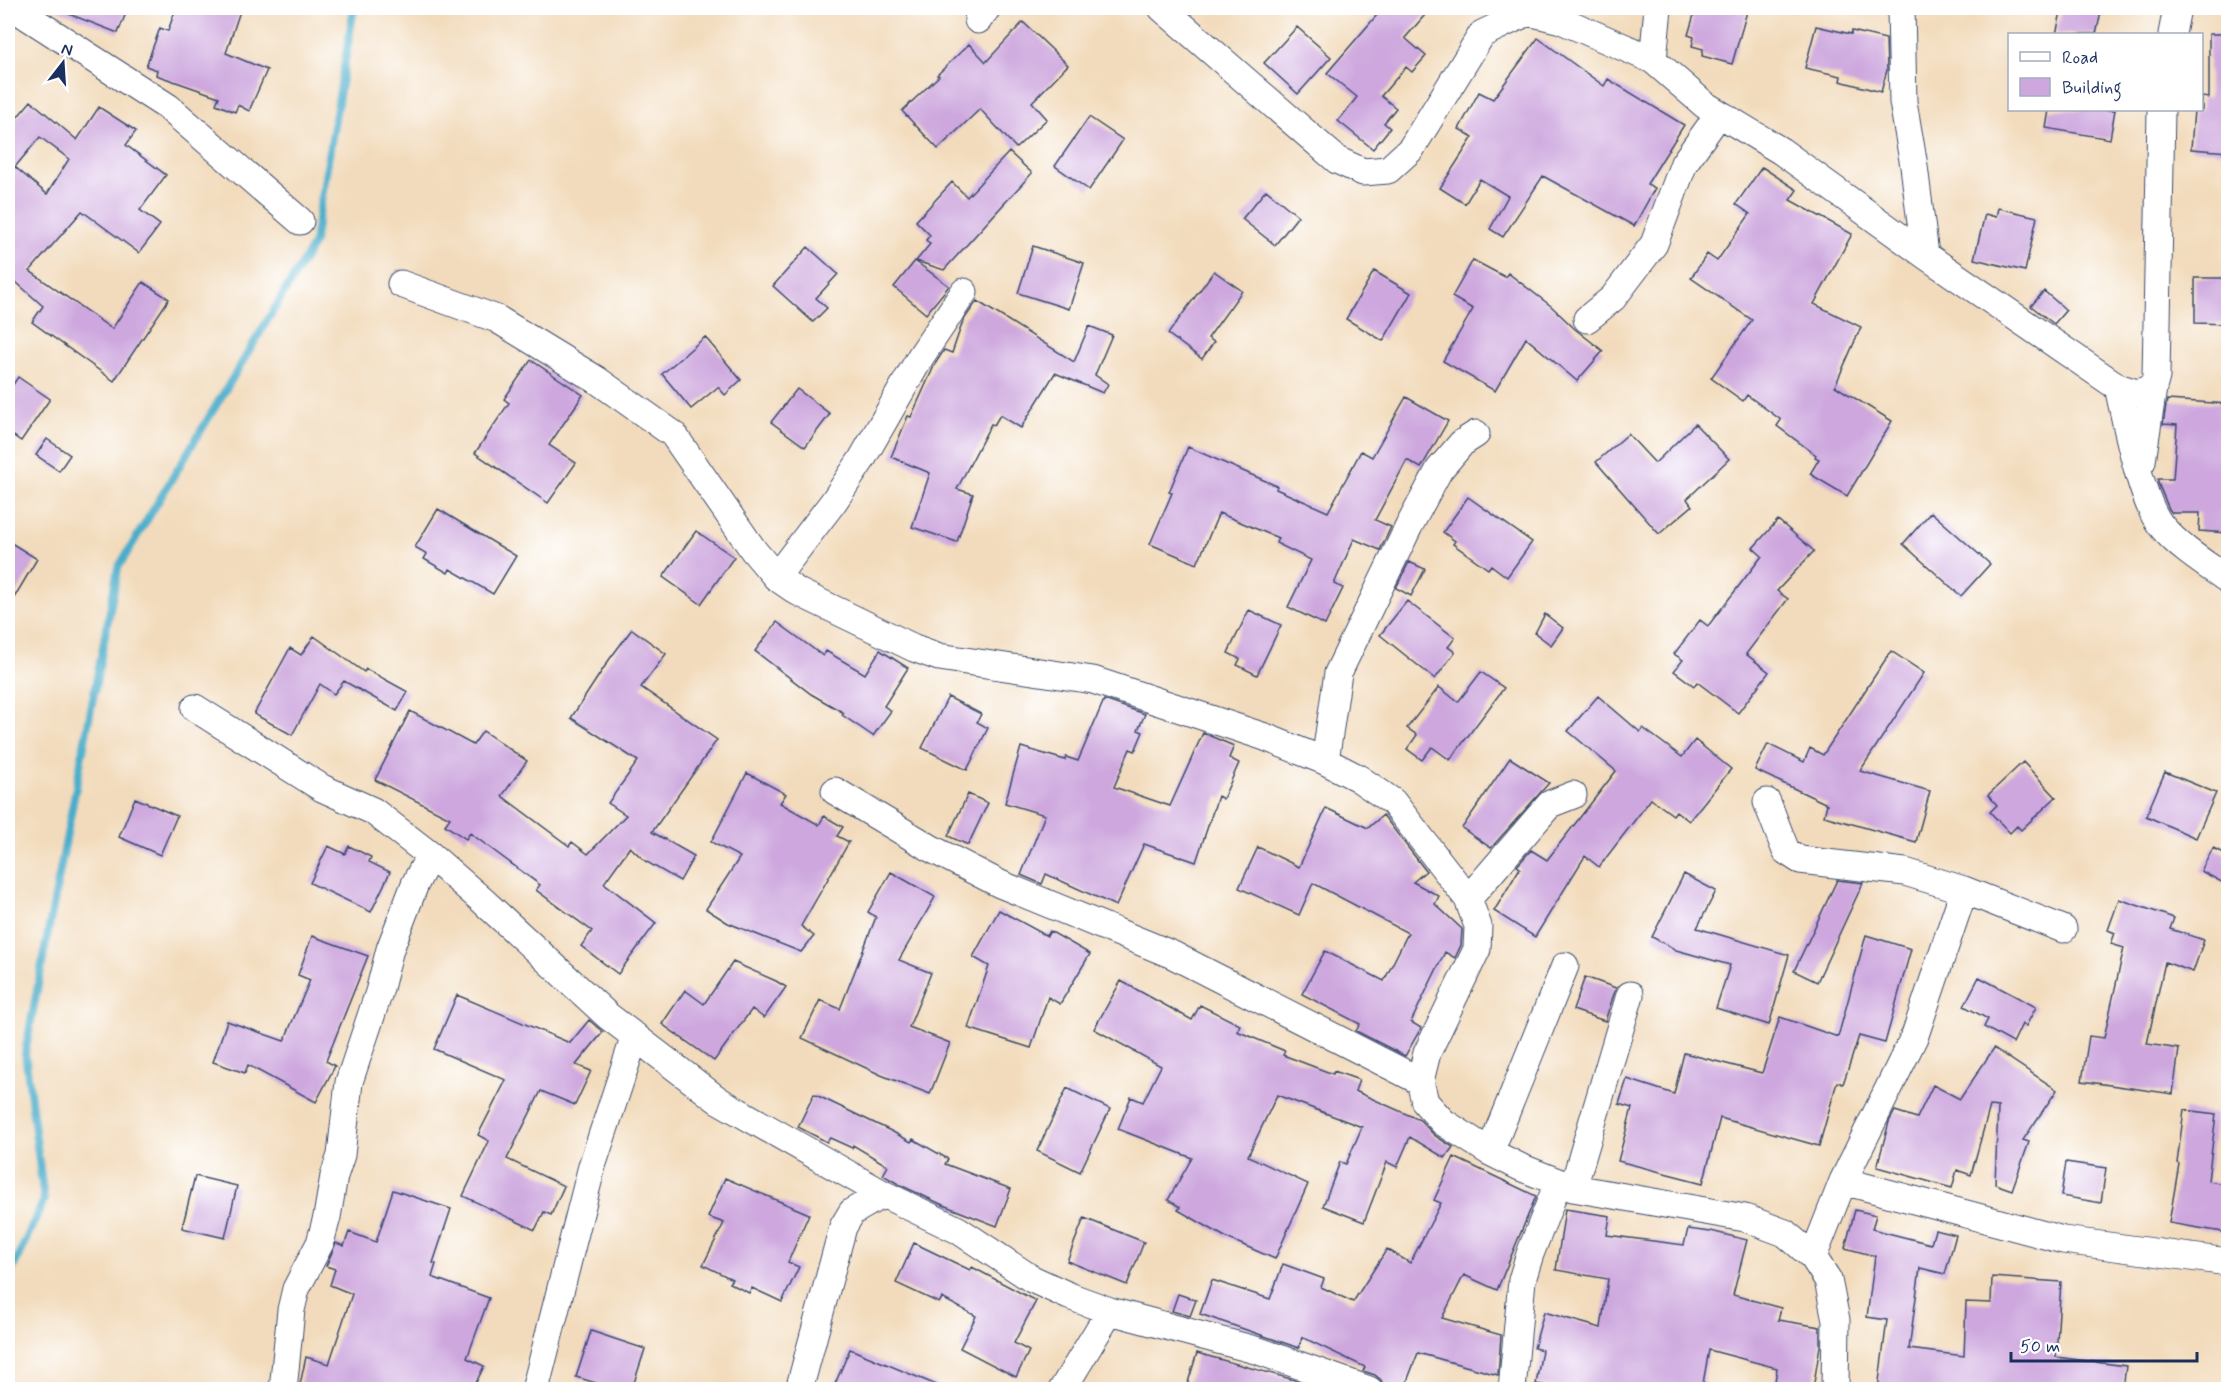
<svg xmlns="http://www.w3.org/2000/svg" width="2236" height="1397" font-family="Mynerve,sans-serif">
<rect width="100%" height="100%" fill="#fff"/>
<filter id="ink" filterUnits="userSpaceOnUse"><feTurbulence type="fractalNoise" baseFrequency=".0167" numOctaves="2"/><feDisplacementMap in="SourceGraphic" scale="12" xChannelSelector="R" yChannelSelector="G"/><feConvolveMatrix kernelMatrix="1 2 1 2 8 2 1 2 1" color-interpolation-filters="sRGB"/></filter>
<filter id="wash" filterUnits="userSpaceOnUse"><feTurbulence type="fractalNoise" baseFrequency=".008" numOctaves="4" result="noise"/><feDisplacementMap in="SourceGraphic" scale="24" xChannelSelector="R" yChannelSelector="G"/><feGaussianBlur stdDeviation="1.35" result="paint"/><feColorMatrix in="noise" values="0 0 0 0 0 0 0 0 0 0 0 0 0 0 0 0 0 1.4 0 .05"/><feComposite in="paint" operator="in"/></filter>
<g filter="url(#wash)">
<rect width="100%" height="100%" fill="#f2dbbc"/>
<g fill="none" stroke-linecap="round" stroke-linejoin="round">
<path stroke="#4aadca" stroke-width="8" d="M8 1279 44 1200 25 1053 118 568 314 243 354 8"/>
</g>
<g id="blocks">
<path fill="#cda7de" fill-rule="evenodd" d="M56 8H128L118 33 56 9Z
M176 8H241L226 53 267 70 249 111 238 105 235 112 216 104 219 97 156 75 157 70 146 66 160 28 168 31Z
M1383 8H1431L1405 38 1426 56 1412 72 1406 67 1381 96 1396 108 1384 123 1390 128 1373 149 1338 121 1357 97 1327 73Z
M1696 8H1748L1732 64 1702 56 1703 49 1692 46 1694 37 1688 35Z
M2062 8H2102L2096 34H2056Z
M1023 22 1068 65 1032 102 1047 119 1016 148 980 109 938 149 902 111 939 76 937 75 969 44 986 62Z
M1816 26 1851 34 1852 31 1886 39 1887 70 1881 92 1840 81 1841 76 1805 68Z
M1297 27 1331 57 1298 94 1264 63Z
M2209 34H2229V152L2191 149 2194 110H2202V97L2209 98Z
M1538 38 1604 86 1608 79 1684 125 1647 184 1655 188 1634 226 1543 176 1503 237 1490 229 1508 196 1480 179 1465 204 1440 188 1473 137 1459 129 1479 92 1493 99Z
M31 101 77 140 99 107 136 131 126 145 166 175 140 210 160 225 139 253 82 211 30 271 112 329 143 282 169 299 114 381 32 322 43 306 8 275V128ZM40 137 69 159 47 194 15 167Z
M2049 110H2115L2110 139 2046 128Z
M1089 117 1123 140 1089 190 1055 166Z
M1009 152 1032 173 944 270 916 261 930 244 926 240 930 235 916 221 952 182 967 197Z
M1762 167 1797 190 1790 200 1852 234 1814 304 1861 327 1835 386 1892 421 1847 496 1810 474 1819 459 1815 457 1816 455 1777 426 1781 420 1747 395 1743 401 1711 378 1752 320 1691 278 1707 254 1717 261 1750 214 1736 204Z
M1266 190 1298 216 1275 245 1242 219Z
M1998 208 2037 217 2025 271 1974 259 1985 214 1996 217Z
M1033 246 1084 263 1069 309 1018 293Z
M808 247 838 274 816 298 827 308 813 322 773 286Z
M1473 260 1505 277 1508 273 1551 306 1575 329 1603 351 1577 381 1526 338 1495 391 1443 361 1473 309 1452 297Z
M915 261 949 286 926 314 894 287Z
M1214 271 1242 291 1208 338 1214 342 1202 359 1168 334Z
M1374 271 1411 293 1383 341 1346 319Z
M2195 278H2229V324L2195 323Z
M2044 291 2066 310 2054 324 2031 306Z
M977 301 1074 362 1089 326 1112 335 1095 375 1108 384 1103 393 1055 373 1021 428 1000 415 994 425 991 424 957 489 973 494 957 542 912 527 930 473 891 457 908 416 911 417 935 364 944 350 952 353 963 321Z
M705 337 741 380 725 395 718 387 691 409 662 374Z
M531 360 583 395 549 445 576 463 548 503 475 453 509 403 504 399Z
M18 377 50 399 21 441 8 432V392Z
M797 389 830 414 805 447 771 422Z
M1406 397 1448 421 1421 468 1407 460 1375 520 1391 527 1380 550 1354 539 1334 584 1343 588 1325 625 1288 607 1311 560 1276 543 1278 538 1219 513 1197 564 1150 544 1172 493 1169 492 1188 447 1277 486 1276 489 1328 512 1361 451 1372 457Z
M2167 400 2229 404V533L2199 531 2200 513H2172L2169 509 2158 483V479H2173L2177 425 2163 424Z
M1695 424 1729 459 1687 499 1692 506 1659 534 1596 462 1628 434 1655 463Z
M47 439 70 455 59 471 36 455Z
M1468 497 1532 542 1507 577 1491 565 1488 569 1453 544 1455 541 1443 532Z
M438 509 516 556 493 594 450 569 448 573 424 559 427 554 415 547Z
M1931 512 1990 564 1961 596 1903 544Z
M1778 520 1814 551 1777 591 1788 599 1746 654 1769 672 1738 713 1697 682 1694 686 1674 671 1683 660 1674 654 1700 620 1708 626 1762 556 1753 548Z
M696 531 734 557 701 604 663 577Z
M8 541 37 559 8 608Z
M1409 562 1425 569 1411 596 1396 588Z
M1407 601 1455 638 1448 647 1455 652 1435 679 1380 635Z
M1249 610 1281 625 1257 675 1237 665 1240 659 1228 653Z
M1545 614 1563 628 1551 645 1535 633Z
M777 622 823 656 826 651 865 674 880 650 908 668 884 706 891 711 873 736 842 715 844 713 811 694 755 651Z
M632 629 666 654 641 687 717 740 652 832 694 856 680 881 645 861 630 847 604 883 656 923 618 974 581 946 592 931 536 890 540 885 470 833 466 839 445 825 450 818 375 780 410 711 473 745 483 731 527 761 502 796 569 846 572 842 588 854 626 815 608 803 638 761 571 718 609 660Z
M314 636 364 672 366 669 408 692 397 711 344 681 334 694 320 684 292 735 254 714 290 648 301 655Z
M1891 651 1924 673 1860 771 1930 791 1916 842 1824 816 1827 804 1755 770 1768 744 1804 762 1810 748 1823 755Z
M1481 672 1504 688 1450 760 1432 747 1422 760 1407 749 1417 735 1407 728 1439 687 1458 702Z
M1598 696 1640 732 1643 728 1682 757 1695 740 1731 769 1689 821 1676 811 1673 815 1651 799 1599 867 1585 856 1535 937 1494 911 1520 868 1517 866 1531 850 1547 860 1616 771 1568 731Z
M948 697 981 714 977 722 988 728 967 770 922 748Z
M1104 700 1145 714 1138 730 1143 732 1135 751 1130 749 1114 787 1170 806 1203 733 1234 746 1229 758 1239 763 1223 799 1218 796 1196 862 1144 844 1116 906 1046 874 1042 884 1021 875 1045 815 1005 803 1021 747 1065 760 1066 757 1078 761Z
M1510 758 1549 783 1491 848 1462 828Z
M2023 762 2056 797 2021 830 2017 826 2010 833 1990 812 1997 805 1988 795Z
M2165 772 2216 793 2196 838 2146 816Z
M747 773 786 794 780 803 819 825 824 816 843 827 837 836 849 842 801 926 814 936 801 952 728 923 706 909 740 857 711 842Z
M968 794 988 803 968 845 948 836Z
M135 798 177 816 160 855 119 837Z
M1326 808 1368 828 1383 815 1426 871 1413 882 1439 896 1435 904 1462 929 1461 945 1455 958 1445 952 1411 1022 1421 1028 1405 1056 1356 1031 1360 1024 1302 994 1325 951 1384 981 1408 933 1313 883 1299 915 1239 888 1258 847 1299 867Z
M328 846 345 854 349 846 371 857 369 862 390 872 371 912 310 883Z
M2213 848 2229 855V886L2201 871Z
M891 872 935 897 899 960 931 973 909 1027 950 1043 930 1094 881 1075 802 1038 820 1000 840 1009 876 917 868 912Z
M1684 874 1716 891 1697 928 1789 955 1769 1025 1716 1008 1730 965 1676 950 1652 937Z
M1837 880 1863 883 1817 982 1794 971Z
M2119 899 2174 918 2170 929 2204 940 2193 972 2165 962 2147 1044 2179 1049 2173 1094 2082 1081 2089 1036 2104 1038 2124 948 2111 944 2115 933 2108 930Z
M999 910 1047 936 1050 931 1090 954 1060 1004 1048 997 1031 1048 968 1028 989 966 973 957Z
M1866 935 1911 949 1885 1043 1859 1036 1843 1084 1837 1082 1819 1146 1720 1118 1703 1183 1618 1161 1632 1108 1619 1104 1627 1079 1674 1094 1684 1053 1762 1073 1780 1017 1838 1037Z
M312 936 368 956 326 1061 335 1066 316 1102 248 1065 245 1073 213 1062 227 1021 284 1041 310 980 298 975Z
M733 962 776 981 786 987 764 1018 752 1009 714 1061 662 1024 685 990 704 1004Z
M1585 977 1616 988 1605 1021 1573 1010Z
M1979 977 2036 1007 2026 1026 2022 1024 2013 1043 1984 1027 1988 1019 1964 1006Z
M1121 981 1192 1020 1200 1005 1240 1025 1237 1031 1285 1051 1283 1055 1333 1074 1334 1071 1359 1080 1355 1091 1420 1120 1434 1135 1453 1147 1445 1158 1410 1137 1397 1167 1387 1162 1364 1222 1323 1206 1340 1162 1346 1164 1362 1127 1277 1095 1248 1156 1308 1184 1275 1259 1227 1238 1178 1210 1180 1207 1168 1200 1192 1158 1118 1129 1131 1097 1143 1102 1161 1066 1094 1029Z
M457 995 570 1043 589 1020 603 1032 576 1065 591 1071 575 1105 541 1091 507 1159 564 1186 551 1215 544 1212 535 1230 463 1196 489 1141 478 1135 506 1080 434 1049Z
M1994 1048 2057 1090 2023 1140 2029 1142 2012 1190 1995 1184 1998 1107 1990 1106 1971 1175 1957 1170 1952 1188 1877 1167 1889 1122 1895 1111 1917 1118 1933 1085 1960 1099Z
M1067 1088 1110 1109 1080 1172 1037 1151Z
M814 1094 893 1132 911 1142 913 1139 948 1159 945 1164 1011 1189 997 1226 943 1205 900 1185 883 1175 888 1166 853 1145 852 1148 830 1138 827 1142 798 1127Z
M2184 1110 2216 1114 2208 1181 2229 1185V1233L2169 1223 2179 1164 2177 1163Z
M1454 1157 1536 1196 1497 1290 1464 1275 1442 1318 1501 1335 1498 1375 1418 1353 1404 1389H1391L1384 1387 1381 1380 1375 1375 1363 1371 1365 1367 1302 1337 1299 1348 1200 1314 1212 1280 1270 1299 1283 1264 1324 1279 1321 1287 1353 1302 1387 1249 1410 1263 1441 1203 1434 1200Z
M2066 1162 2106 1168 2101 1203 2061 1196Z
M195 1176 237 1186 225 1238 182 1228Z
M725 1178 809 1214 788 1262 799 1267 782 1302 752 1288 749 1293 729 1283 732 1279 703 1265 724 1223 708 1217Z
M393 1190 451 1209 433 1263 436 1264 432 1277 489 1298 467 1358 484 1366 473 1389H299L306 1357 329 1364 352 1294 330 1285 335 1269 326 1266 336 1243 344 1246 349 1232 376 1242Z
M1565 1209 1610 1216 1607 1235 1684 1245 1688 1229 1710 1232 1711 1231 1747 1240 1733 1295 1781 1308 1778 1320 1820 1327V1346L1813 1389H1774L1777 1368 1709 1350 1702 1389H1568L1536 1384 1542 1350 1534 1348 1544 1312 1601 1328 1608 1279 1556 1270Z
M1855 1210 1876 1215 1872 1229 1931 1244 1935 1230 1956 1235 1945 1274 1920 1268 1909 1349 1964 1356 1966 1302 1991 1303 1992 1277 2061 1282 2056 1357 2126 1366 2123 1389H1878L1887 1320 1867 1317 1875 1256 1845 1248Z
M1084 1218 1144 1242 1127 1285 1067 1261Z
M914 1243 970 1270 972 1267 1036 1301 1014 1343 1029 1351 1016 1377 960 1348 976 1316 942 1298 939 1303 896 1283Z
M1178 1294 1196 1300 1190 1316 1172 1311Z
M591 1331 645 1349 632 1389H616L576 1377Z
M850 1349 946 1389H849L835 1384Z
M1197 1353 1298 1381 1306 1384 1305 1389H1186Z"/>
</g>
</g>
<g filter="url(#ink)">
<use href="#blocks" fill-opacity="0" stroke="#3b496c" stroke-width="1.5"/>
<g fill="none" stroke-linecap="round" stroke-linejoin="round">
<defs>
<path id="minor" d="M14 8 168 107 300 221
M1162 8 1337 160 1363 172 1388 170 1411 149 1482 34 1528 12 1561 20 1653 60 1705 105 1781 151 1925 255 2118 387 2137 393 2153 388 2156 377 2161 110
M1901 8 1903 102 1914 166 1925 255
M978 20 987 8
M2172 34 2177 8
M1653 60 1658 8
M401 284 497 319 597 380 673 434 754 551 776 577 798 592 914 648 939 657 1093 680 1265 737 1325 761 1358 778 1393 802 1468 899 1478 926 1477 949 1427 1053 1420 1081 1425 1102 1443 1122 1490 1152 1520 1167 1573 1188 1745 1218 1785 1233 1813 1257 1828 1280 1836 1320 1835 1390
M1587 319 1613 298 1654 244 1684 163 1719 114
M2118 387C2126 421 2141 504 2163 528 2181 549 2206 564 2228 580
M2142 461 2153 388
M776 577 834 501 862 459 921 356 964 292
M195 708 322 788 373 811 430 855 483 901 608 1016 718 1100 883 1194 958 1230 1032 1279 1069 1296 1110 1311 1259 1351 1369 1390
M1325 761 1338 673 1352 644 1409 526 1439 470 1462 443 1476 434
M835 791 932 849 1000 884 1173 955 1420 1081
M1767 802 1786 851 1800 860 1905 872 1964 890 2063 929
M1468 899 1550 804 1573 795
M1490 1152 1565 966
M1843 1181 2063 1240 2228 1262
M1573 1188 1630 995
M1813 1257 1843 1181 1915 1035 1964 890
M283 1390 291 1310 296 1289 320 1243 327 1217 334 1176 341 1155 349 1082 379 992 390 949 415 884 430 855
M535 1390 592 1166 635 1036
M799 1390 843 1227 852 1212 883 1194
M1062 1390 1110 1311
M1512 1390 1522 1280 1530 1254 1558 1183"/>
</defs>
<use href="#minor" stroke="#3b496c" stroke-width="29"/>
<use href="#minor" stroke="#fff" stroke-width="27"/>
</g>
</g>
<rect width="2236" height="1397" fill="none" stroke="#fff" stroke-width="30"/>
<rect x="2008" y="33" width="195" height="78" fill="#ffffff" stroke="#a4acbf" stroke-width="1.5"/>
<rect x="2020" y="52" width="30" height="9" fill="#ffffff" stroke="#a4acbf" stroke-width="1.5"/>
<text x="2062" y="63" font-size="18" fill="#1b2f5e">Road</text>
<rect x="2020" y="78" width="30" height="18" fill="#cda7de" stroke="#a4acbf" stroke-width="1.5"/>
<text x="2062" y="93" font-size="18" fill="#1b2f5e">Building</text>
<g transform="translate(63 63) rotate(17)" stroke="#ffffff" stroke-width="4.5" paint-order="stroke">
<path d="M0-4.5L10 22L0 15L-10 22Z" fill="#1b2f5e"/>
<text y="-9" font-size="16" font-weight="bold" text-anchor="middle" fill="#1b2f5e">N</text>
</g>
<path d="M2011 1352v9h186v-9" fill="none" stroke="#1b2f5e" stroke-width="3"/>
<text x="2020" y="1352" font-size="18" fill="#1b2f5e" stroke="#ffffff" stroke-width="4.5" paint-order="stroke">50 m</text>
</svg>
